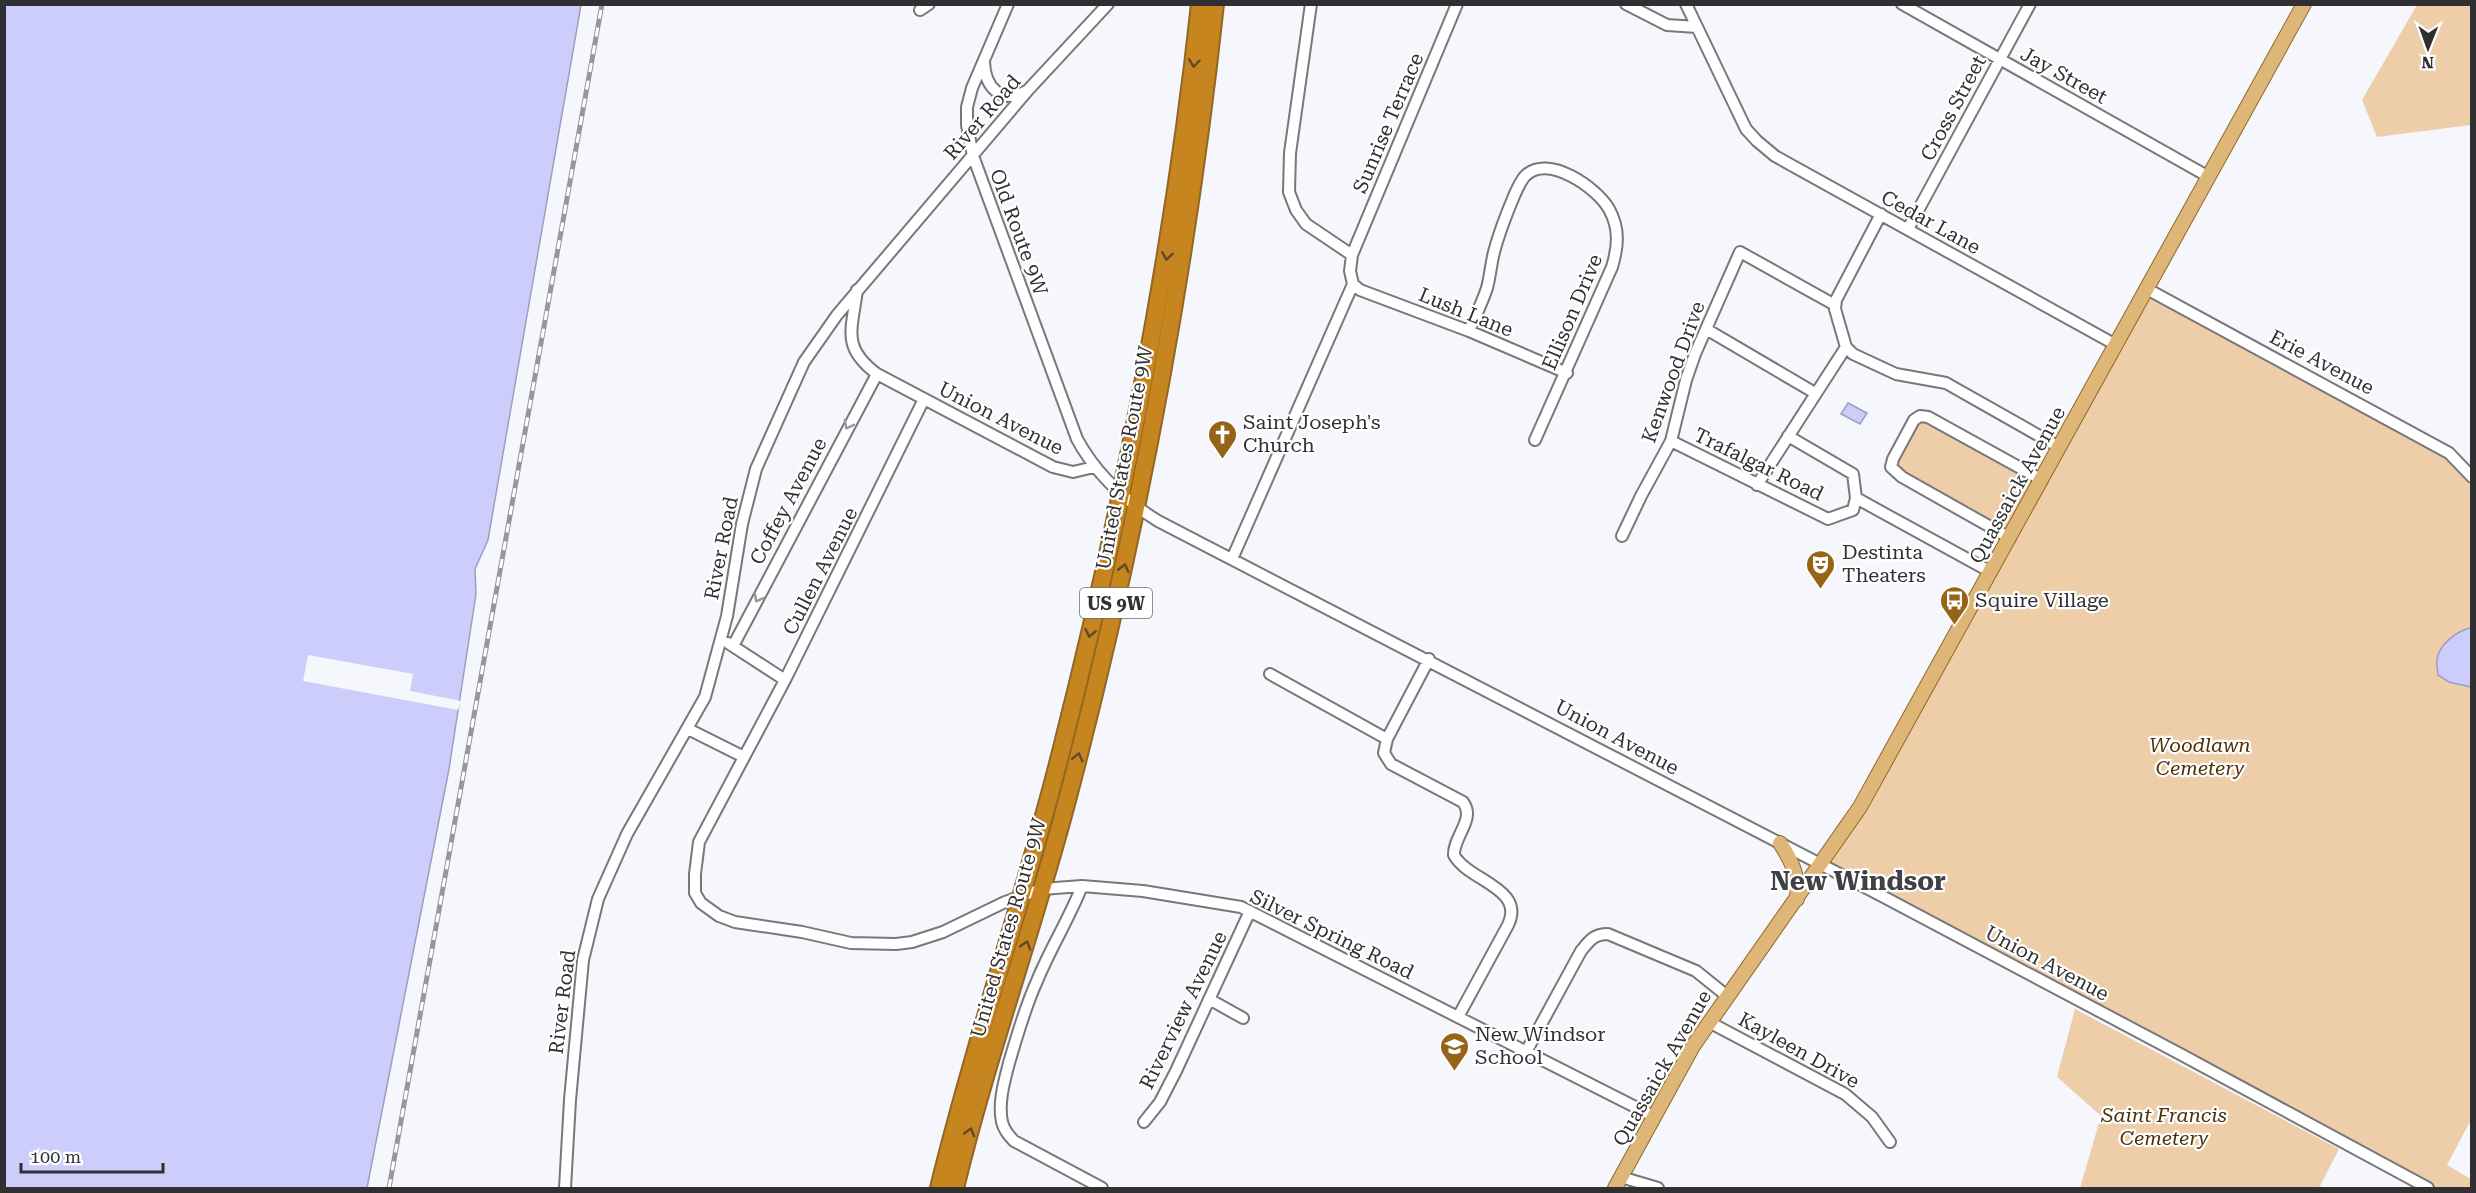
<svg xmlns="http://www.w3.org/2000/svg" width="2476" height="1193" font-family="'Roboto Serif',serif">
<rect width="100%" height="100%" fill="#f6f7fc"/>
<path fill="#edcea9" d="M2417 5H2471V125L2377 137 2362 100Z
M2147 289 2449 453 2471 477 2472 1118 2447 1165 2471 1179V1188H2428L1822 864 2010 538 1891 467 1920 416 2042 480Z
M2075 1009 2339 1149 2319 1188H2080L2101 1116 2057 1077Z"/>
<path fill="#cccdfb" stroke="#9d9ebf" stroke-width="1.5" d="M5 5H581L488 540 475 569 476 594 449 769 367 1188H5Z
M1848 403 1867 413 1860 424 1841 414Z
M2471 628H2472L2471 687 2449 682 2438 675C2438 671 2436 665 2437 660 2438 645 2458 630 2471 628Z"/>
<path fill="#f6f7fc" d="M308 655 413 674 410 691 461 701 458 710 303 681Z"/>
<g fill="none" stroke-linecap="round" stroke-linejoin="round">
<defs>
<path id="minor" d="M1008 4 972 88 967 107V125L973 156 1077 439C1096 474 1124 500 1158 521L1882 896 2182 1055 2428 1188
M1311 4 1290 153 1289 192 1296 210 1306 224 1352 255
M1626 4 1667 25 1697 27
M1686 4 1746 129 1757 141 1775 156 2116 345
M1902 4 2209 177
M920 10 929 4
M984 62C985 87 1001 105 1026 91
M1881 214 1836 300 1835 309 1846 347 1853 354 1896 374 1946 383 2059 447
M1908 229 2030 4
M1353 284 1360 290 1469 331 1567 373
M2147 289 2449 453 2472 477
M857 290C852 330 841 347 877 374L1053 467 1073 472 1094 467
M1706 329 1815 393
M1469 331C1475 317 1482 303 1487 288 1490 277 1491 264 1494 252 1499 233 1506 215 1514 196 1517 189 1520 182 1525 176 1548 153 1597 188 1609 209 1620 229 1618 247 1612 267L1535 440
M924 399 785 680 699 842 695 874V893L701 903 719 916 735 922 802 932 851 943 896 944 912 942 943 932 1005 902 1042 889 1082 886 1143 891 1241 907 1655 1117
M1671 441 1828 519 1853 510 1856 498 1853 474 1788 436
M1757 485 1846 347
M1856 498 1991 572
M1622 536 1641 496 1671 441 1686 380 1695 354 1740 252 1835 305
M2010 538 1902 477 1891 467 1893 459 1914 420 1920 416 1928 417 2042 480
M1232 559 1353 284 1350 271 1352 255 1457 4
M728 643 785 680
M733 646 877 374
M1429 659 1387 739 1384 753 1391 764 1463 802C1476 819 1453 837 1454 855 1468 881 1526 888 1508 925L1458 1017
M1270 674 1387 739
M688 729 744 757
M1082 886C1069 919 1050 949 1037 981 1025 1007 1017 1036 1009 1063 1004 1082 998 1103 1002 1122 1004 1130 1008 1135 1014 1141L1102 1188
M1209 999 1243 1018
M1709 1022 1845 1094 1872 1117 1890 1142
M1526 1052 1581 951C1590 940 1594 934 1608 934L1696 971 1727 996
M1144 1122 1160 1102 1176 1071 1250 911
M1621 1177 1658 1188
M565 1188 570 1100 583 960 598 899 627 834 705 697 727 616 742 524 756 469 804 362 837 315 1029 89 1108 4"/>
<path id="major" d="M1780 843C1792 861 1799 877 1797 899
M1615 1188 1693 1046 1860 807 2304 4"/>
<path id="highway" d="M939 1188C975 1040 1025 896 1062 748 1124 503 1173 256 1200 4
M955 1188C986 1060 1031 935 1065 808 1135 544 1186 276 1215 4"/>
</defs>
<use href="#minor" stroke="#77777c" stroke-width="14"/>
<use href="#major" stroke="#926725" stroke-width="16"/>
<use href="#highway" stroke="#926725" stroke-width="20"/>
<use href="#minor" stroke="#fff" stroke-width="10"/>
<use href="#major" stroke="#ddb678" stroke-width="14"/>
<use href="#highway" stroke="#c6851e" stroke-width="16"/>
<defs>
<path id="rail" d="M389 1188 602 4"/>
</defs>
<use href="#rail" stroke="#97979b" stroke-width="5"/>
<use href="#rail" stroke="#fff" stroke-width="3" stroke-dasharray="9" stroke-linecap="butt"/>
</g>
<defs><path id="oneway-chevron" d="M-2-3.5L2.5 0L-2 3.5" fill="none" stroke-width="1.6" stroke-linecap="round" stroke-linejoin="round" transform="scale(1.5)"/></defs>
<g stroke="#5d4a2c">
<use href="#oneway-chevron" transform="translate(1194 63) rotate(97)"/>
<use href="#oneway-chevron" transform="translate(1167 256) rotate(99)"/>
<use href="#oneway-chevron" transform="translate(1124 568) rotate(-77)"/>
<use href="#oneway-chevron" transform="translate(1090 633) rotate(103)"/>
<use href="#oneway-chevron" transform="translate(1078 757) rotate(-76)"/>
<use href="#oneway-chevron" transform="translate(1026 945) rotate(-73)"/>
<use href="#oneway-chevron" transform="translate(970 1132) rotate(-74)"/>
</g>
<g stroke="#989898">
<use href="#oneway-chevron" transform="translate(848 425) rotate(118)"/>
<use href="#oneway-chevron" transform="translate(758 598) rotate(118)"/>
</g>
<defs>
<symbol id="church-pin" viewBox="-11 -11 22 30"><path d="M0 17L-7.5 6A9.5 9.5 0 1 1 7.5 6Z" fill="#966417" stroke="#fff"/><path d="M-1.2-6h2.4v3.5h3.3v2.4h-3.3V6h-2.4V-.1h-3.3v-2.4h3.3Z" fill="#fff"/></symbol>
<symbol id="theatre-pin" viewBox="-11 -11 22 30"><path d="M0 17L-7.5 6A9.5 9.5 0 1 1 7.5 6Z" fill="#966417" stroke="#fff"/><path d="M-5-5.5Q0-4 5-5.5V0Q5 5 0 6Q-5 5-5 0ZM-3.3-2.5H-1v1.5H-3.3ZM1-2.5H3.3v1.5H1ZM-2.8 1Q0 5.5 2.8 1Z" fill="#fff"/></symbol>
<symbol id="bus-pin" viewBox="-11 -11 22 30"><path d="M0 17L-7.5 6A9.5 9.5 0 1 1 7.5 6Z" fill="#966417" stroke="#fff"/><path d="M-5-6H5V4H4V6H2V4H-2V6H-4V4H-5ZM-3.5-4V0h7V-4ZM-3.5 1.2v1.5H-2V1.2ZM2 1.2v1.5H3.5V1.2Z" fill="#fff"/></symbol>
<symbol id="school-pin" viewBox="-11 -11 22 30"><path d="M0 17L-7.5 6A9.5 9.5 0 1 1 7.5 6Z" fill="#966417" stroke="#fff"/><path d="M0-5L7-2L0 1L-7-2ZM-4 1L0 2.5L4 1V4Q0 6-4 4Z" fill="#fff"/></symbol>
</defs>
<g fill-rule="evenodd">
<use href="#church-pin" x="1206" y="418" width="33" height="45"/>
<use href="#theatre-pin" x="1804" y="548" width="33" height="45"/>
<use href="#bus-pin" x="1938" y="584" width="33" height="45"/>
<use href="#school-pin" x="1438" y="1030" width="33" height="45"/>
</g>
<g text-anchor="middle" dominant-baseline="central" stroke-width="4.5" stroke-linejoin="round" paint-order="stroke">
<rect fill="#fff" stroke="#6e6e70" stroke-width="1.5" x="1080" y="588" width="72" height="30" rx="4.5"/>
<g font-size="18" font-weight="bold" fill="#303032">
<text x="1116" y="603">US 9W</text>
</g>
<g font-size="20" fill="#303032" stroke="#fff">
<text transform="translate(2064 75) rotate(29)">Jay Street</text>
<text transform="translate(1953 108) rotate(-62)">Cross Street</text>
<text transform="translate(982 117) rotate(-49)">River Road</text>
<text transform="translate(1388 123) rotate(-67)">Sunrise Terrace</text>
<text transform="translate(1931 222) rotate(29)">Cedar Lane</text>
<text transform="translate(1019 232) rotate(70)">Old Route 9W</text>
<text transform="translate(1466 312) rotate(22)">Lush Lane</text>
<text transform="translate(1572 312) rotate(-67)">Ellison Drive</text>
<text transform="translate(2322 362) rotate(28)">Erie Avenue</text>
<text transform="translate(1673 372) rotate(-70)">Kenwood Drive</text>
<text transform="translate(1001 418) rotate(27)">Union Avenue</text>
<text transform="translate(1124 458) rotate(-79)">United States Route 9W</text>
<text transform="translate(1759 464) rotate(26)">Trafalgar Road</text>
<text transform="translate(2017 485) rotate(-61)">Quassaick Avenue</text>
<text transform="translate(788 501) rotate(-62)">Coffey Avenue</text>
<text transform="translate(721 548) rotate(-79)">River Road</text>
<text transform="translate(820 571) rotate(-63)">Cullen Avenue</text>
<text transform="translate(1617 737) rotate(28)">Union Avenue</text>
<text transform="translate(1008 928) rotate(-74)">United States Route 9W</text>
<text transform="translate(1332 934) rotate(26)">Silver Spring Road</text>
<text transform="translate(2047 963) rotate(28)">Union Avenue</text>
<text transform="translate(562 1002) rotate(-83)">River Road</text>
<text transform="translate(1183 1010) rotate(-64)">Riverview Avenue</text>
<text transform="translate(1799 1050) rotate(29)">Kayleen Drive</text>
<text transform="translate(1662 1068) rotate(-60)">Quassaick Avenue</text>
</g>
<g font-size="20" fill="#303032" stroke="#fff" text-anchor="start">
<text x="1243" y="422">Saint Joseph's<tspan x="1243" dy="23">Church</tspan></text>
<text x="1842" y="552">Destinta<tspan x="1842" dy="23">Theaters</tspan></text>
<text x="1975" y="600">Squire Village</text>
<text x="1475" y="1034">New Windsor<tspan x="1475" dy="23">School</tspan></text>
</g>
<g font-size="20" font-style="italic" fill="#4c3107" stroke="#fff">
<text x="2200" y="745">Woodlawn<tspan x="2200" dy="23">Cemetery</tspan></text>
<text x="2164" y="1115">Saint Francis<tspan x="2164" dy="23">Cemetery</tspan></text>
</g>
<g font-size="26" font-weight="bold" fill="#404145" stroke="#fff">
<text x="1858" y="881">New Windsor</text>
</g>
</g>
<rect width="2476" height="1193" fill="none" stroke="#303032" stroke-width="12"/>
<g transform="translate(2428 48) rotate(181)" stroke="#ffffff" stroke-width="4.5" paint-order="stroke">
<path d="M0-4.5L10 22L0 15L-10 22Z" fill="#303032"/>
<text y="-9" font-size="16" font-weight="bold" text-anchor="middle" fill="#303032">N</text>
</g>
<path d="M21 1163v9h142v-9" fill="none" stroke="#303032" stroke-width="3"/>
<text x="30" y="1163" font-size="18" fill="#303032" stroke="#ffffff" stroke-width="4.5" paint-order="stroke">100 m</text>
</svg>
